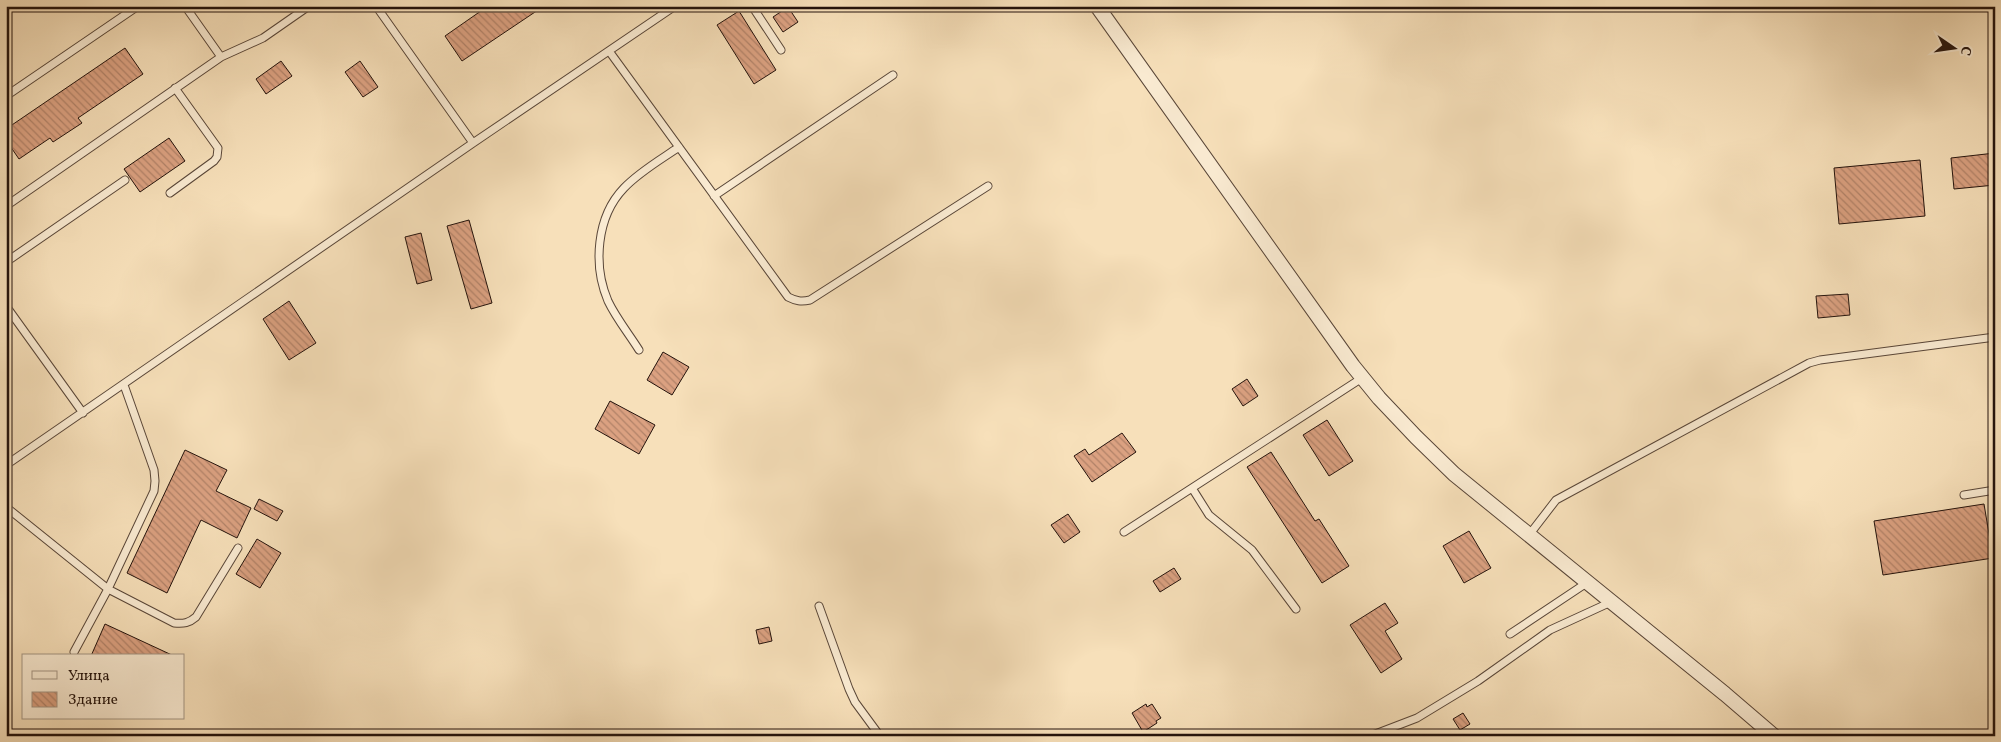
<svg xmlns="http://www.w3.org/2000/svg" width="2001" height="742" font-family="Vollkorn,serif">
<defs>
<pattern id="building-back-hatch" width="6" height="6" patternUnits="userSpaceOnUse" patternTransform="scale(1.25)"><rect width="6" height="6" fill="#dba181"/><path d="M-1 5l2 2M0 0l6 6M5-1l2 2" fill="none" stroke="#b18268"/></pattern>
</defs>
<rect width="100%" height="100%" fill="#f7e0ba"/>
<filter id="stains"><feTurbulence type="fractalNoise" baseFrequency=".004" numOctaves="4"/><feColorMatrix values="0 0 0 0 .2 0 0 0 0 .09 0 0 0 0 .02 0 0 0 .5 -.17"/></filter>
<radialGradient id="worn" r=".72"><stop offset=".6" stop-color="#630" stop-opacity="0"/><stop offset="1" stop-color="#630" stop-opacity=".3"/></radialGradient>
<path fill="url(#building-back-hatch)" stroke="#24130c" d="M488 6H544L462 61 445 36Z
M788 7 798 22 783 32 773 17Z
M739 11 776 70 754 84 717 25Z
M125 48 143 74 78 118 82 123 53 142 50 138 19 159 6 140V129Z
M281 61 292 76 266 94 256 79Z
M360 61 378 87 363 97 345 72Z
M169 138 185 161 140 192 124 169Z
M1995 153V185L1954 189 1951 158Z
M1920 160 1925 216 1839 224 1834 168Z
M469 220 492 303 471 309 447 226Z
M421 233 432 280 417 284 405 237Z
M1848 294 1850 315 1818 318 1816 296Z
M289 301 316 343 289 360 263 319Z
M663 352 689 367 672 395 647 380Z
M1247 379 1258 396 1243 406 1232 389Z
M610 401 655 425 639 454 595 429Z
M1327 420 1353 461 1329 476 1303 435Z
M1122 433 1136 452 1092 482 1074 456 1085 449 1089 455Z
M185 450 227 470 216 491 251 508 237 538 201 520 167 593 127 573Z
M1271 452 1315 521 1319 519 1349 566 1322 583 1247 467Z
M259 499 283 511 277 521 254 509Z
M1984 504 1993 558 1883 575 1874 521Z
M1068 514 1080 532 1064 543 1051 525Z
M1469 531 1491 568 1464 583 1443 546Z
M257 539 281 553 260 588 236 574Z
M1174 568 1181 579 1160 592 1153 581Z
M1385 603 1398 623 1385 631 1402 659 1381 673 1350 625Z
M105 624 174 656H91Z
M769 627 772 641 759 644 756 630Z
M1146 704 1147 707 1152 704 1161 718 1156 721 1157 723 1143 732 1132 713Z
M1463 713 1470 724 1460 730 1453 719Z"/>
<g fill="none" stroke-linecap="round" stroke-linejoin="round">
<defs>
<path id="lane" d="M376 6 473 143
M752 6 781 50
M609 51 788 297C796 301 801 302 810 300L988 186
M221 57 263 38 309 6
M6 96 138 6
M170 193 214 161 217 157 218 148 175 88
M714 196 893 75
M6 206 221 57 185 6
M6 262 125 180
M6 306 83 413
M639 350C629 334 616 318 608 301 593 266 596 217 624 188 639 172 660 160 679 147
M6 465 473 143 675 6
M1192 488 1209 515 1252 550 1296 609
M1964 495 1995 490
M6 507 108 589 174 623C184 624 189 623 196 617L238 548
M1124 532 1362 378
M1529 535 1556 500 1809 363 1820 360 1995 337
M819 606 849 689 855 702 880 736
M1510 634 1588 582
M74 652 108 589 154 491 155 481 154 470 124 385
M1370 736 1417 718 1478 681 1550 630 1611 602"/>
<path id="street" d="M1097 6 1353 366 1379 398 1416 437 1454 474 1725 694 1774 736"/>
</defs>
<use href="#lane" stroke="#594638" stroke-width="9"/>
<use href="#street" stroke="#594638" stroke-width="16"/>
<use href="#lane" stroke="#faebd2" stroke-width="7"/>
<use href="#street" stroke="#faebd2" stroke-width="14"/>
</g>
<rect width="2001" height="742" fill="none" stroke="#f7e0ba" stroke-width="25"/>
<rect x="8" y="8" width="1986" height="727" fill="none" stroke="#24130c" stroke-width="2.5"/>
<rect x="12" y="12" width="1976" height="717" fill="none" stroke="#24130c"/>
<rect x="22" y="654" width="162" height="65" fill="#faebd2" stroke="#a49583"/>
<rect x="32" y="671" width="25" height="8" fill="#faebd2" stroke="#a49583"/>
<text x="68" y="680" font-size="15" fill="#24130c">Улица</text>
<rect x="32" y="692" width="25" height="15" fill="url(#building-back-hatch)" stroke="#a49583"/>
<text x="68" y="704" font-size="15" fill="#24130c">Здание</text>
<g transform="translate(1954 48) rotate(103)" stroke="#faebd2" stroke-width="4" paint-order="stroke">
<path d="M0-4L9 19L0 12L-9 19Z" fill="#24130c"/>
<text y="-8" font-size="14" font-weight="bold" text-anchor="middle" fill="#24130c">С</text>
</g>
<rect width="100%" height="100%" filter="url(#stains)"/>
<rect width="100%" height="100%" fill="url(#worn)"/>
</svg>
